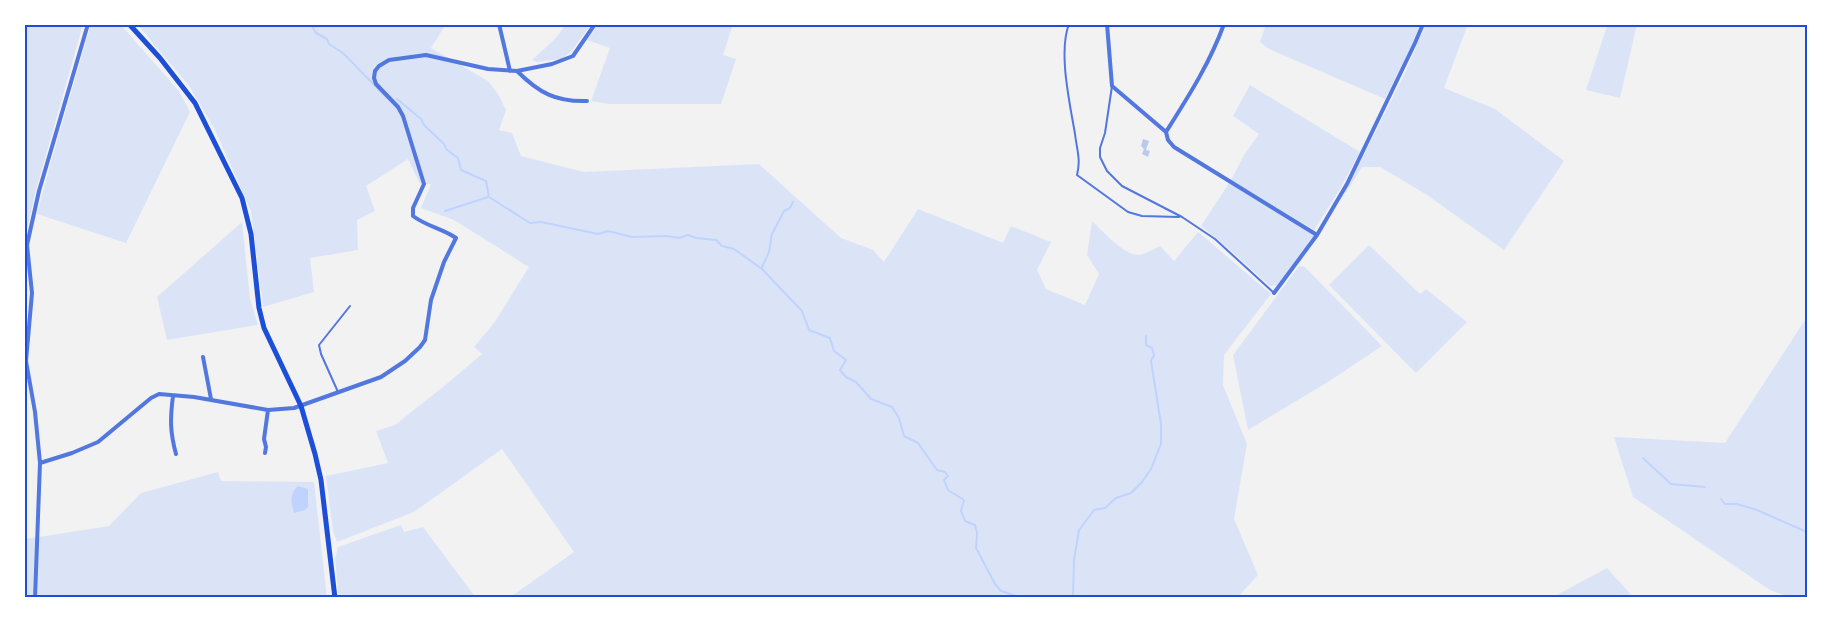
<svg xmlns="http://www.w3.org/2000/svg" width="1831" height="622" font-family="Jost,sans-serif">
<rect width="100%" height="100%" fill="#f2f2f2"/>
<path fill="#dbe4f7" d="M24 24H76L82 28 36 190 24 244Z
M91 24H120L179 91 190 112 126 243 37 214 51 162Z
M137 24H446L431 48 488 81 498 94 506 110 499 130 512 133 521 156 584 172 759 164 841 238 873 250 884 262 918 209 1003 243 1011 226 1051 242 1037 270 1046 289 1085 305 1099 274 1087 255 1092 221C1101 230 1121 251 1133 254 1142 257 1152 250 1160 246L1174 261 1198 232 1271 294 1224 355 1223 385 1247 444 1234 519 1258 575 1237 598H509L574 552 502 449 414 512 337 542 333 531 326 476 388 463 376 431 395 425 449 382 482 354 474 347 494 323 529 267 454 220 421 208 431 184H420L408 159 366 186 375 211 357 220 358 250 310 258 314 292 263 307 251 211 215 130 189 86Z
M566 24H591L571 52 561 59 537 62 532 60 556 38Z
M599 24H733L723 55 736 59 721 104H609L591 101 610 48 587 40Z
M1266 24H1420L1413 43 1385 99 1269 49 1260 42Z
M1426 24H1468L1444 88 1495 109 1564 161 1504 250 1427 195 1380 167H1362L1340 202 1405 73Z
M1604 24H1637L1620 98 1586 90 1607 26Z
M1250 85 1360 152 1340 189 1314 230 1231 180 1244 155 1259 134 1233 116Z
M1229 183 1316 235 1278 285 1270 286 1222 243 1201 226Z
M242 222 250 299 258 325 167 340 157 297Z
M1369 245 1420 294 1426 289 1467 322 1416 373 1329 285Z
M1299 266 1305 267 1382 346 1328 382 1248 430 1233 355Z
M1807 317V598H1792L1770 590 1633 497 1614 437 1725 443Z
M218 472 221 481 314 482 327 598H24V532L26 539 109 526 141 493Z
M401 525 404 532 423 527 476 598H339L335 559 338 547Z
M1607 568 1634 598H1551Z"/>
<path fill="#bfd3fe" d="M298 486 308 489V507L305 510 294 513C291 502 289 495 298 486Z"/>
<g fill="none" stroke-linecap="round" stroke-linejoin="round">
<path stroke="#bfd3fe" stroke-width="2" d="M311 24 316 33 327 39 329 44 343 53 387 98
M397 99 421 119 424 125 444 144 446 149 458 158 461 170 486 181 489 197 530 223 541 222 598 234 608 231 632 237 667 236 679 238 688 235 696 238 716 240 722 246 734 249 762 269 802 311 809 330 830 338 834 351 846 360 840 370 846 377 856 382 871 399 892 407 899 418 904 436 918 443 937 470 945 472 948 476 944 480 948 490 964 500 961 511 965 521 975 525 977 533 976 548 995 584 1001 591 1022 598
M445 211 488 197
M762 267 769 252 772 234 784 211 790 208 793 202
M1643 458 1671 484 1705 487
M1721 499 1725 504H1737L1757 510 1807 532
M1073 598 1074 560 1079 530 1094 510 1105 508 1116 498 1131 493 1142 482 1151 469 1161 444V424L1151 361 1154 355 1152 348 1146 345V336"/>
</g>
<path fill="#bdc9ec" d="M1143 139 1149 141 1146 150 1150 151 1148 157 1142 154 1144 149 1141 146Z"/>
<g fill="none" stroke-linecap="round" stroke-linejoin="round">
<path stroke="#5277de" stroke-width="2" d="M1069 24C1058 52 1070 104 1075 134 1077 151 1081 159 1077 175L1128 212 1142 216 1179 217
M1112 86 1105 133 1100 148V157L1107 171 1122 186 1182 217 1215 239 1274 293
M338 392 321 354 319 345 350 306"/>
<path stroke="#5277de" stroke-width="4" d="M499 24 510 71
M1107 24 1112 86 1166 132 1168 140 1174 147 1317 235
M517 71C539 93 556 102 587 101
M1166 132C1188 97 1210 63 1224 24
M1274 293 1317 235 1347 184 1415 43 1423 24
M203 357 211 399
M173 396C170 419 170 432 176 454
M265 453 266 447 264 439 268 410
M40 463 72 453 98 442 151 398 159 394 194 397 268 410 294 408 381 377 405 361 420 347 425 340 431 300 444 262 456 238C443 229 426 226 413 216V208L424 184 403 116 398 107 376 84 374 78 375 71 379 66 389 60 426 55 488 69 517 71 552 64 573 56 595 24
M35 598 40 463 35 412 26 361 32 293 27 245 39 191 88 24"/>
<path stroke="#1d4ed8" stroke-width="5" d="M129 24 160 58 195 103 242 198 251 234 259 308 264 328 301 406 315 454 321 480 335 598"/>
</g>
<rect width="1831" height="622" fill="none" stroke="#ffffff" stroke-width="51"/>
<rect x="26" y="26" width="1780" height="570" fill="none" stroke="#1d4ed8" stroke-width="2"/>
</svg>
